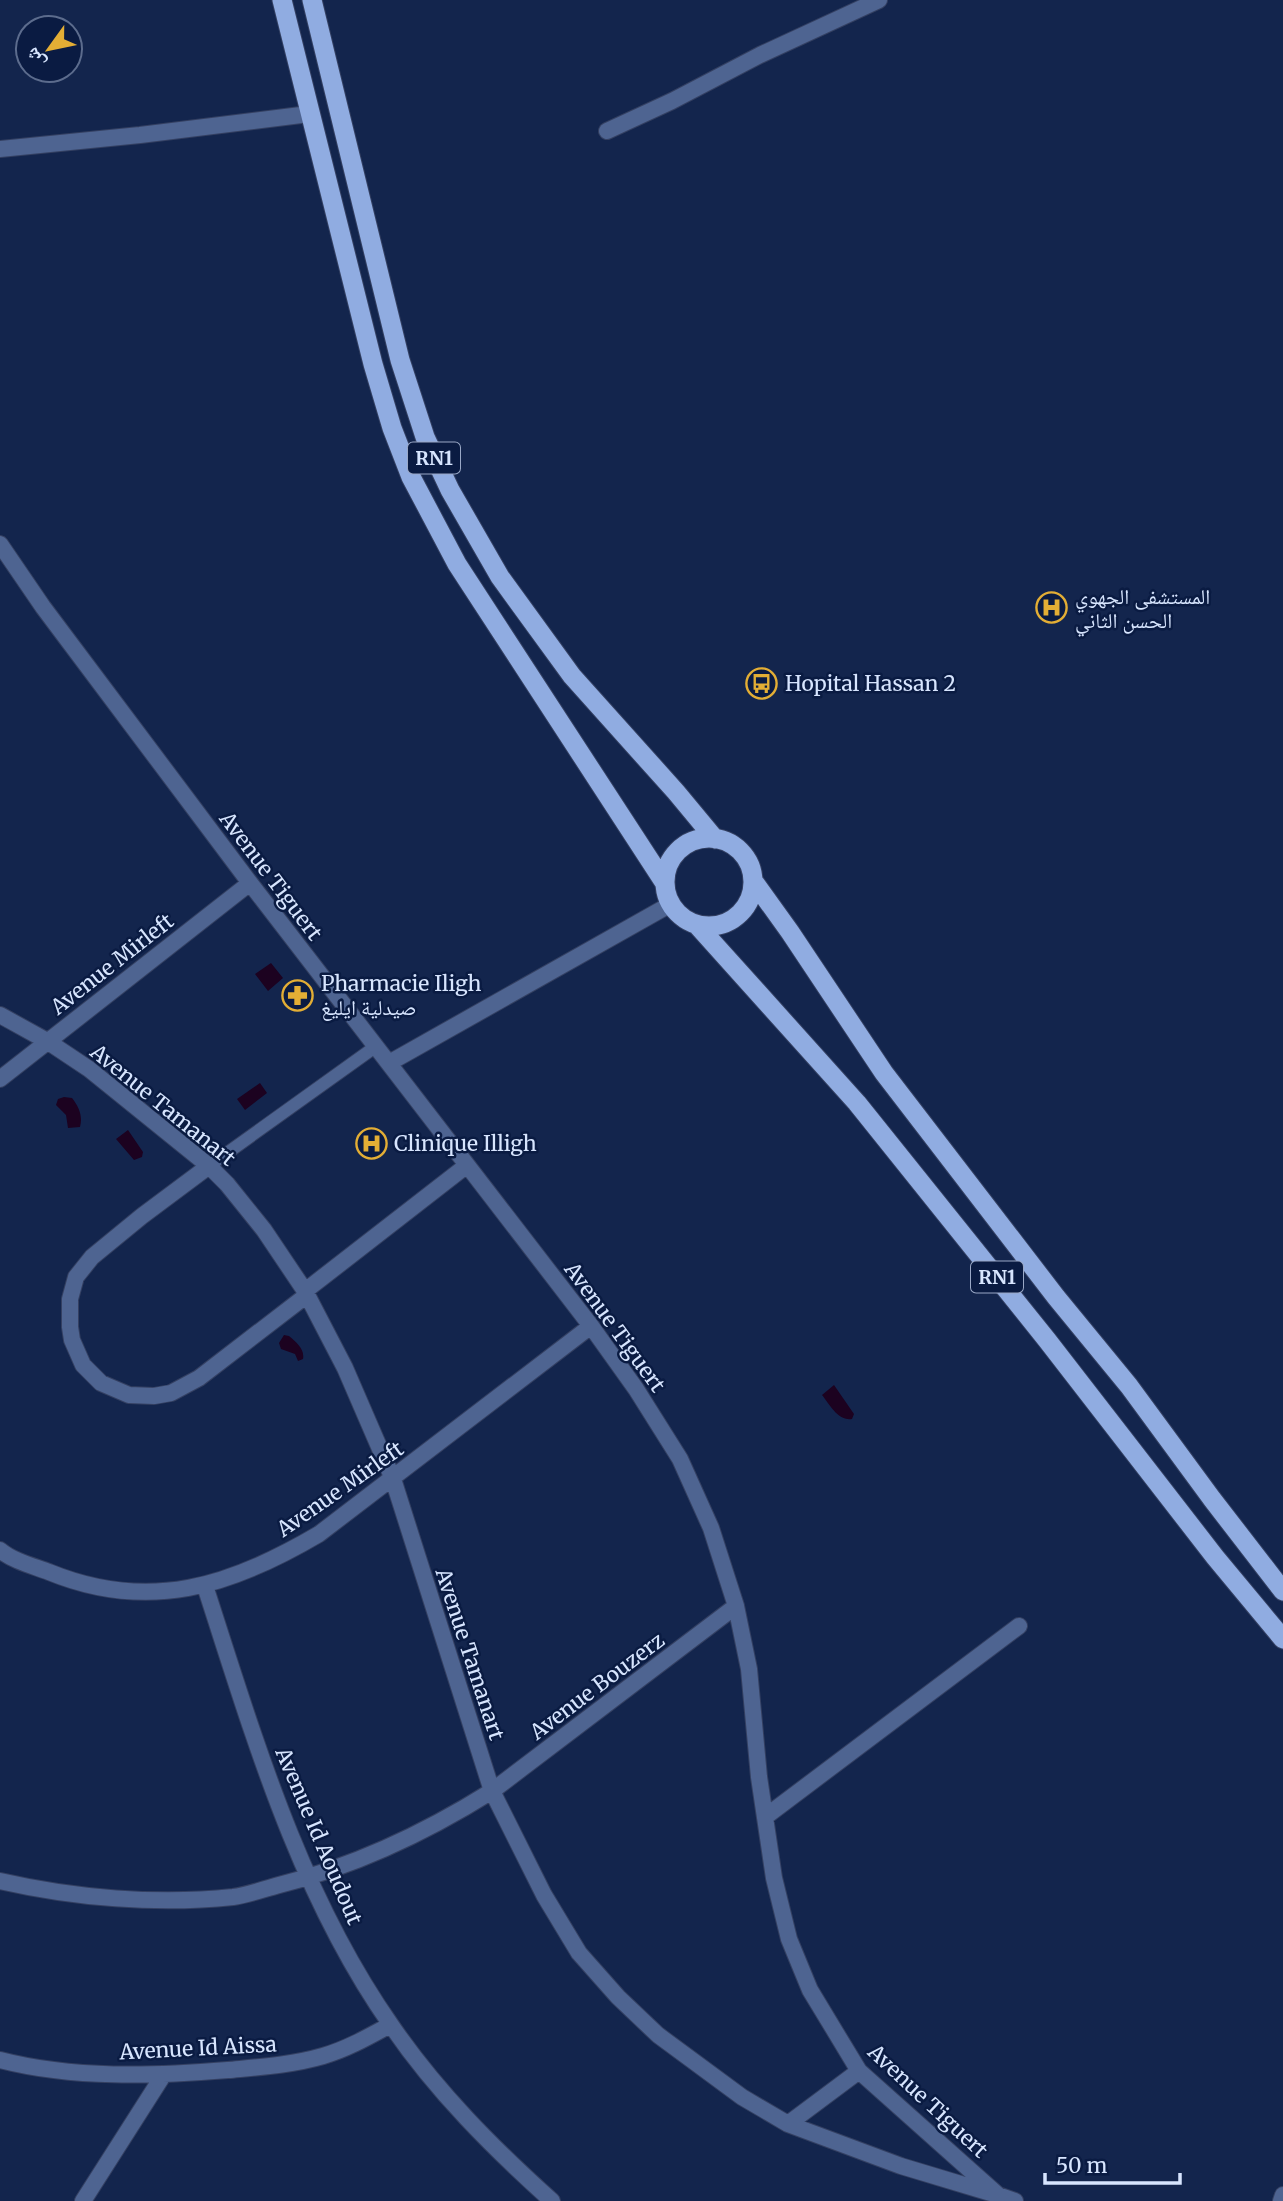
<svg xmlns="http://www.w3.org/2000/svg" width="1283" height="2201" font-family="Merriweather,'Noto Naskh Arabic',serif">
<rect width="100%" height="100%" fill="#13254d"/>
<path fill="#1c0220" d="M271 963 283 978 268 991 255 974Z
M260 1083 267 1093 245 1110 237 1099Z
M64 1097 72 1098C79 1107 83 1116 80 1127L68 1128 66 1115 56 1105 58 1099Z
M128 1130 143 1152 142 1157 134 1160 116 1139Z
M284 1335 289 1336C296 1342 305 1349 303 1359L298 1361 295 1354 281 1349 279 1343Z
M834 1385 854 1414 852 1419C838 1421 830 1405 822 1395Z"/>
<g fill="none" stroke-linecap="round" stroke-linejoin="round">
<defs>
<path id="pedestrian" d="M209 1166 375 1047"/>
<path id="minor" d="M607 131 672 101 760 55 879 0
M0 149 140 135 309 114
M0 544 43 607 250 883 591 1326 636 1389 680 1459 711 1528 736 1606 749 1669 759 1777 774 1878 789 1939 810 1990 859 2071 998 2195 1015 2201
M0 1015 47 1041 89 1069 209 1166 227 1184 264 1230 305 1291 345 1368 393 1479 492 1791 544 1895 579 1953 618 1997 658 2035 742 2097 788 2124 901 2166 994 2194
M389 1063 671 904
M0 1079 250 883
M209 1166 142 1216 92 1257 76 1277 70 1299V1327L72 1340 83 1365 101 1383 129 1395 154 1396 171 1393 199 1378 307 1295
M305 1291 466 1166
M0 1550C13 1561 33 1566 49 1572 149 1613 231 1586 319 1534L591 1326
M205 1586C254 1737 299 1894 391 2025 436 2091 493 2148 552 2201
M765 1817 1019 1626
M0 1881C74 1898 157 1905 233 1897 248 1895 264 1889 279 1885 356 1866 425 1833 492 1791L736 1606
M0 2060C73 2079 154 2076 228 2070 260 2067 292 2065 323 2056 347 2049 368 2037 390 2025
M788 2124 859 2071
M83 2201 164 2074
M1281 2201 1283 2195"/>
<path id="trunk" d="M282 0 373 364 392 428 411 477 457 564 664 882
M312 0 400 360 425 437 450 490 500 577 572 676 676 792 715 839
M665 882a44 44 0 1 1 88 0a44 44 0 1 1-88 0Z
M754 882 790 932 884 1073 1056 1297 1129 1386 1212 1499 1283 1591
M697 925 857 1103 1047 1340 1215 1557 1283 1639"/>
</defs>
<use href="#pedestrian" stroke="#344062" stroke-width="14"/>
<use href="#minor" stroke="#344062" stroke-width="18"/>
<use href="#trunk" stroke="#344062" stroke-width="21"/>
<use href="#pedestrian" stroke="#4e6491" stroke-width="12"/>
<use href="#minor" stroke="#4e6491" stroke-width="16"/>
<use href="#trunk" stroke="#90ace1" stroke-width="19"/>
</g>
<defs>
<symbol id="hospital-ring" viewBox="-11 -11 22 22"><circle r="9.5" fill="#0a1b42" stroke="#e3ae35" stroke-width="1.5"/><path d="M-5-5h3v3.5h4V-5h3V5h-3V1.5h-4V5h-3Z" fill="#e3ae35"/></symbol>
<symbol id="bus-ring" viewBox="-11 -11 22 22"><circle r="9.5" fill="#0a1b42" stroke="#e3ae35" stroke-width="1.5"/><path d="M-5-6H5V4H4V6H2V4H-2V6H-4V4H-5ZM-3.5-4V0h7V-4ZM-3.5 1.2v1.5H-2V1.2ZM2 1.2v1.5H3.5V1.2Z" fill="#e3ae35"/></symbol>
<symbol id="pharmacy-ring" viewBox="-11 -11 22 22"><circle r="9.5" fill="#0a1b42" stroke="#e3ae35" stroke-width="1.5"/><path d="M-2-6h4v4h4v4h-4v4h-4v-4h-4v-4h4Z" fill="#e3ae35"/></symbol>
</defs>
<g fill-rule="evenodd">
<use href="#hospital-ring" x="1034" y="590" width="35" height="35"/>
<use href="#bus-ring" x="744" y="666" width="35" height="35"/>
<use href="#pharmacy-ring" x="280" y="978" width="35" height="35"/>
<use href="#hospital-ring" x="354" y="1126" width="35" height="35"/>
</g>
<g text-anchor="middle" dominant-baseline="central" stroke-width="5" stroke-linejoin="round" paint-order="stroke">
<g fill="#0a1b42" stroke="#9aa8c6" stroke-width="2">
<rect x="408" y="442.5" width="52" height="31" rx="5"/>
<rect x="971" y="1261.5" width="52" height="31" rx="5"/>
</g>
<g font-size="19" font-weight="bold" fill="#d7e5fe">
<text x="434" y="458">RN1</text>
<text x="997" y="1277">RN1</text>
</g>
<g font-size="21" fill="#d7e5fe" stroke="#0a1b42" text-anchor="start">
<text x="1075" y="596">المستشفى الجهوي<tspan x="1075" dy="24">الحسن الثاني</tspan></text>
<text x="785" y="683">Hopital Hassan 2</text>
<text x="321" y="983">Pharmacie Iligh<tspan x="321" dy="24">صيدلية ايليغ</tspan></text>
<text x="394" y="1143">Clinique Illigh</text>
</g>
<g font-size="21" fill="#d7e5fe" stroke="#0a1b42">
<text transform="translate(271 876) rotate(53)">Avenue Tiguert</text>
<text transform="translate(112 964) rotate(-38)">Avenue Mirleft</text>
<text transform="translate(163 1105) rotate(39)">Avenue Tamanart</text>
<text transform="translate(615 1327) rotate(54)">Avenue Tiguert</text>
<text transform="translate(340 1489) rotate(-35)">Avenue Mirleft</text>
<text transform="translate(470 1654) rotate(72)">Avenue Tamanart</text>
<text transform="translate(597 1686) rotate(-37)">Avenue Bouzerz</text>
<text transform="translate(319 1836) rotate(67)">Avenue Id Aoudout</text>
<text transform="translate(198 2048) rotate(-3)">Avenue Id Aissa</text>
<text transform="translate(928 2101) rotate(43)">Avenue Tiguert</text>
</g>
</g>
<g transform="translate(49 49) rotate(237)"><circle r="33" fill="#0a1b42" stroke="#5c6c8d" stroke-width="2"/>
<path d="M0-5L12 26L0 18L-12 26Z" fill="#e3ae35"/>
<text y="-10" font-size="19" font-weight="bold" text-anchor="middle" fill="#d7e5fe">ش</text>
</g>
<path d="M1045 2173v10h135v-10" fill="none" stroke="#d7e5fe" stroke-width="3.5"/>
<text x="1056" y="2173" font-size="21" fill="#d7e5fe" stroke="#0a1b42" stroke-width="5" paint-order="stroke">50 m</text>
</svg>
